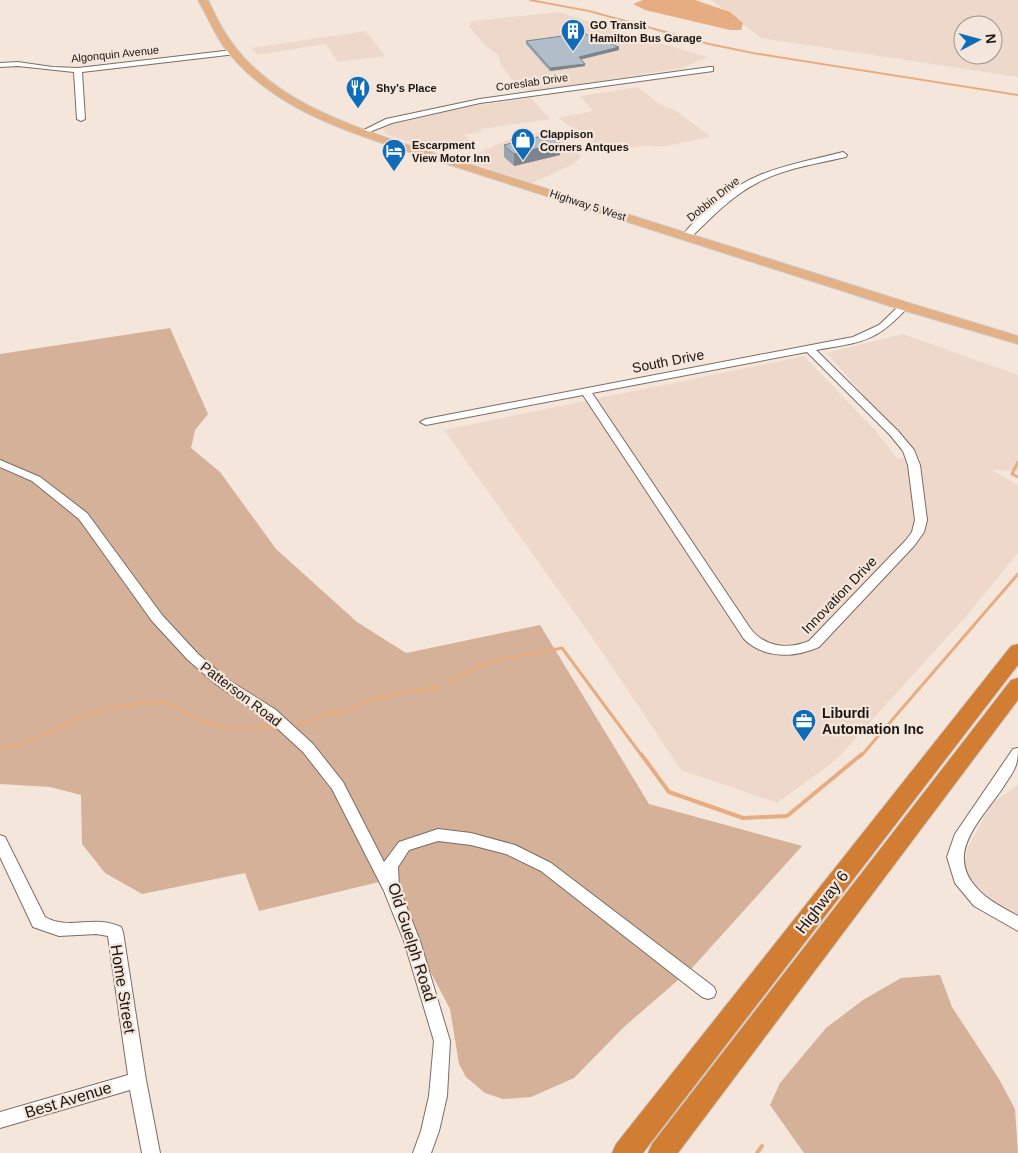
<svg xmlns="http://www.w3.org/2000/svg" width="1018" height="1153" font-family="Helvetica,sans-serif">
<rect width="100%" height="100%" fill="#f5e6dc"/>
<path fill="#eed8c9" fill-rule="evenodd" d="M711 0H1018V77L761 38ZM963 25H993V55H963Z
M560 12 608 28 708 57 682 68 535 91 520 90 501 65 498 55 485 45 470 27 471 21Z
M366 31 385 56 338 62 326 44 257 55 252 48Z
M638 87 659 104 676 111 711 137 660 147 649 145 631 148 624 142 599 146 558 118 593 111 580 96Z
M531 98 550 119 480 129 482 132 464 135 470 141 428 148 385 134 384 129 390 125 472 106Z
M558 129 581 157 574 164 532 183 463 160 514 137Z
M903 334 1018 375V471L992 470 1018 485V553L968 614 836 760 777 803 681 770 596 643 444 430 804 356 875 430 897 458 921 461 827 353Z
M1018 785V919L998 908 975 888 964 867 968 847 992 803Z"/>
<path fill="#d4b198" d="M170 328 208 414 195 430 191 448 220 472 276 549 357 622 406 653 540 625 649 804 802 846 692 968 625 1026 574 1078 531 1097 503 1099 485 1093 466 1077 459 1064 450 1009 383 881 259 911 245 873 142 894 105 873 82 844 81 795 50 787 0 784V354Z
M940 975 952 1007 999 1079 1015 1109 1018 1153H804L770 1105 780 1083 826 1028 863 1000 901 978Z"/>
<path fill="#e7ad82" d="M643 0H695L730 12 743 23 741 30H730L645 10 633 4Z"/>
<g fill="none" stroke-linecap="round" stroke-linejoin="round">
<path stroke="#e7ad82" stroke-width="2" d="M530 0 589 11 709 44 753 53 1018 95"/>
<path stroke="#e7ad82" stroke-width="3" d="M1018 462 1012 474 1018 477
M449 682 485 663 562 648 642 756
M294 727 333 712 349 710 368 701 404 692 440 687
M0 748 18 746 98 710 137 704 169 703 197 720 234 729 274 727
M861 756 1018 574"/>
<path stroke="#e7ad82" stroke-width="4" d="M641 754 669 792 743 818 787 816 862 754
M757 1153 762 1146"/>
<defs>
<path id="minor" d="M233 50 237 52 236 54 82 72 85 119 81 121 77 119 74 72 18 66 0 67V63L18 62 52 67 78 68Z
M710 67H713V71L480 103 392 123 362 135 358 133 386 119 480 99Z
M843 152 847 155 846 157C816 164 785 168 757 183 731 196 710 219 689 239H683L681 237C701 212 731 187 760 175 787 164 816 159 843 152Z
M904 303 909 306 907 308C875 343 861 342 816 350L898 431 914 450 920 465 927 520 924 532 914 546 819 647C794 658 764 659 744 639L583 395 426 425 420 422 426 419 853 337 879 325 901 304ZM807 352 890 435 903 451 908 465 915 520 912 532 906 540 809 641C788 650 764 647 750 628L592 393Z
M0 460 40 477 87 513 162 615 198 654 227 679 276 710 313 744 343 782 384 862 399 842 438 829 471 833 515 845 551 863 714 987 716 992 714 997 708 999 702 997 541 871 506 854 471 845 438 841 409 850 398 867 399 888 420 941 450 1041 447 1096 439 1131 431 1153H413L421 1131 429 1096 434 1041 404 941 384 891 332 789 303 752 266 718 217 685 188 660 152 621 79 519 32 481 0 467Z
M1018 748C1018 769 1013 771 1002 789 977 825 940 858 985 896 995 904 1007 910 1018 916V931L974 906 955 883 947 857 955 834 1013 749Z
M0 835 5 837 45 917C70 931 93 914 121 927L123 932 146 1080 160 1153H142L130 1090 0 1128V1112L128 1075 108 936 96 934 59 936 33 927 0 857Z"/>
<path id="major" d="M198 0H208C215 15 222 30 232 43 274 100 343 123 408 145L909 303 1018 336V344L899 309 400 149C336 128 267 104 224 47 214 32 207 16 198 0Z"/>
<path id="highway" d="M1018 644V665L643 1153H612L616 1144 1011 646Z
M1018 678V700L678 1153H648L652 1144 1011 680Z"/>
</defs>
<use href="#minor" stroke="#7a6d63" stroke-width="2"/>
<use href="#major" stroke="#cdcccb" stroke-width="2"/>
<use href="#highway" stroke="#cdcccb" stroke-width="2"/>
<use href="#minor" fill="#fff" fill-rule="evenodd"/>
<use href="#major" fill="#e3b185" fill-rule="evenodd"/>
<use href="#highway" fill="#d17d34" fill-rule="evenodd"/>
</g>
<path fill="#98a3ad" d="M526 41 619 47V50L581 59 585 64V66L550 71 526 44Z
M560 143V155L514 166 504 157V145Z"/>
<path fill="#7c848d" d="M619 47V50L579 60V57Z
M585 64V66L550 71V68Z
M560 143V155L514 166V154Z"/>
<path fill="#b1bdc9" stroke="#7c848d" d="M585 33 593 39 596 38 619 47 579 57 585 64 550 68 526 41Z
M550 135 560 143 514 154 504 145 532 138Z"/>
<defs>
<symbol id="building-pin" viewBox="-11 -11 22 30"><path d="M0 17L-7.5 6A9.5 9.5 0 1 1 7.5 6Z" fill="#0e6cb8" stroke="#f5e6dc"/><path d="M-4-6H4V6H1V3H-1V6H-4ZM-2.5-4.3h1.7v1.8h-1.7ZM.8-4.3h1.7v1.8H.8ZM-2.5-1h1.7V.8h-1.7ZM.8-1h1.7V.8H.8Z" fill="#fff"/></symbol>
<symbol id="restaurant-pin" viewBox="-11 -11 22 30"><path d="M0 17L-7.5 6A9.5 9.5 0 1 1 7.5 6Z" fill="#0e6cb8" stroke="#f5e6dc"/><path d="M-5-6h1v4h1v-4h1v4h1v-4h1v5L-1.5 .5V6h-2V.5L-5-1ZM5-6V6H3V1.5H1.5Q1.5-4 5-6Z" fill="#fff"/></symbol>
<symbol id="shop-pin" viewBox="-11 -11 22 30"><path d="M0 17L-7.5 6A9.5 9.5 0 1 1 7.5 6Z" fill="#0e6cb8" stroke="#f5e6dc"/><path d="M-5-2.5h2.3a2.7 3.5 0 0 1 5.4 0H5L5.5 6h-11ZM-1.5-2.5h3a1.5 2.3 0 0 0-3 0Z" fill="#fff"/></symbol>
<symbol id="hotel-pin" viewBox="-11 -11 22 30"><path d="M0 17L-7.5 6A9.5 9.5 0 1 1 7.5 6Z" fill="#0e6cb8" stroke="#f5e6dc"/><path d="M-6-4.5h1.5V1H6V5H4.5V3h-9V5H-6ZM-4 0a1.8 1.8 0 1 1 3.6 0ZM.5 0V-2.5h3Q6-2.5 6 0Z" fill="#fff"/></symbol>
<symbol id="office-pin" viewBox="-11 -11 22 30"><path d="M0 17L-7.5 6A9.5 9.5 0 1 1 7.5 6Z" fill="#0e6cb8" stroke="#f5e6dc"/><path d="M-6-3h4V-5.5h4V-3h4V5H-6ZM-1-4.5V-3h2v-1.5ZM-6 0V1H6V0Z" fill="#fff"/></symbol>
</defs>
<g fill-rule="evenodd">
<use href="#building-pin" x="559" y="17" width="28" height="38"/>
<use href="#restaurant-pin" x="344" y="74" width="28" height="38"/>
<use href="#shop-pin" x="509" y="126" width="28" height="38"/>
<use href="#hotel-pin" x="380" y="137" width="28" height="38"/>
<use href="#office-pin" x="790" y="707" width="28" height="38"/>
</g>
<g text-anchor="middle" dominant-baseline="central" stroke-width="4.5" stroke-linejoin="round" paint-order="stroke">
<g font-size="11" font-weight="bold" fill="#1a1511" stroke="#f5e6dc" text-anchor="start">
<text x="590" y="25">GO Transit<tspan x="590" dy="13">Hamilton Bus Garage</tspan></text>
<text x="376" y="88">Shy's Place</text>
<text x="540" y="134">Clappison<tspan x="540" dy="13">Corners Antques</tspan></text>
<text x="412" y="145">Escarpment<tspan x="412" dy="13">View Motor Inn</tspan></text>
</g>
<g font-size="11" fill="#1a1511" stroke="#f5e6dc">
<text transform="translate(115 54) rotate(-6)">Algonquin Avenue</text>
<text transform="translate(532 82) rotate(-8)">Coreslab Drive</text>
<text transform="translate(713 199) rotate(-39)">Dobbin Drive</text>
<text transform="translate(588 205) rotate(18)">Highway 5 West</text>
</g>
<g font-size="14" fill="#1a1511" stroke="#f5e6dc">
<text transform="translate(668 361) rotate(-11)">South Drive</text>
<text transform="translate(839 595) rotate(-46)">Innovation Drive</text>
<text transform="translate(241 694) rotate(37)">Patterson Road</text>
</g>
<g font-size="14" font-weight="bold" fill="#1a1511" stroke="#f5e6dc" text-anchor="start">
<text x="822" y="713">Liburdi<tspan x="822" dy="16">Automation Inc</tspan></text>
</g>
<g font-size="16" fill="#1a1511" stroke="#f5e6dc">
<text transform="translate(822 902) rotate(-52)">Highway 6</text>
<text transform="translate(412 942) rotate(72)">Old Guelph Road</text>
<text transform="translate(123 989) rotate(81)">Home Street</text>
<text transform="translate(68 1100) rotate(-17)">Best Avenue</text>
</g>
</g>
<g transform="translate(978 40) rotate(84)"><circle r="24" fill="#f5e6dc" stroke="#9d928b"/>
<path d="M0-4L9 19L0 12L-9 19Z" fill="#0e6cb8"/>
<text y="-8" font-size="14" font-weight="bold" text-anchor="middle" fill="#1a1511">N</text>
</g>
</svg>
